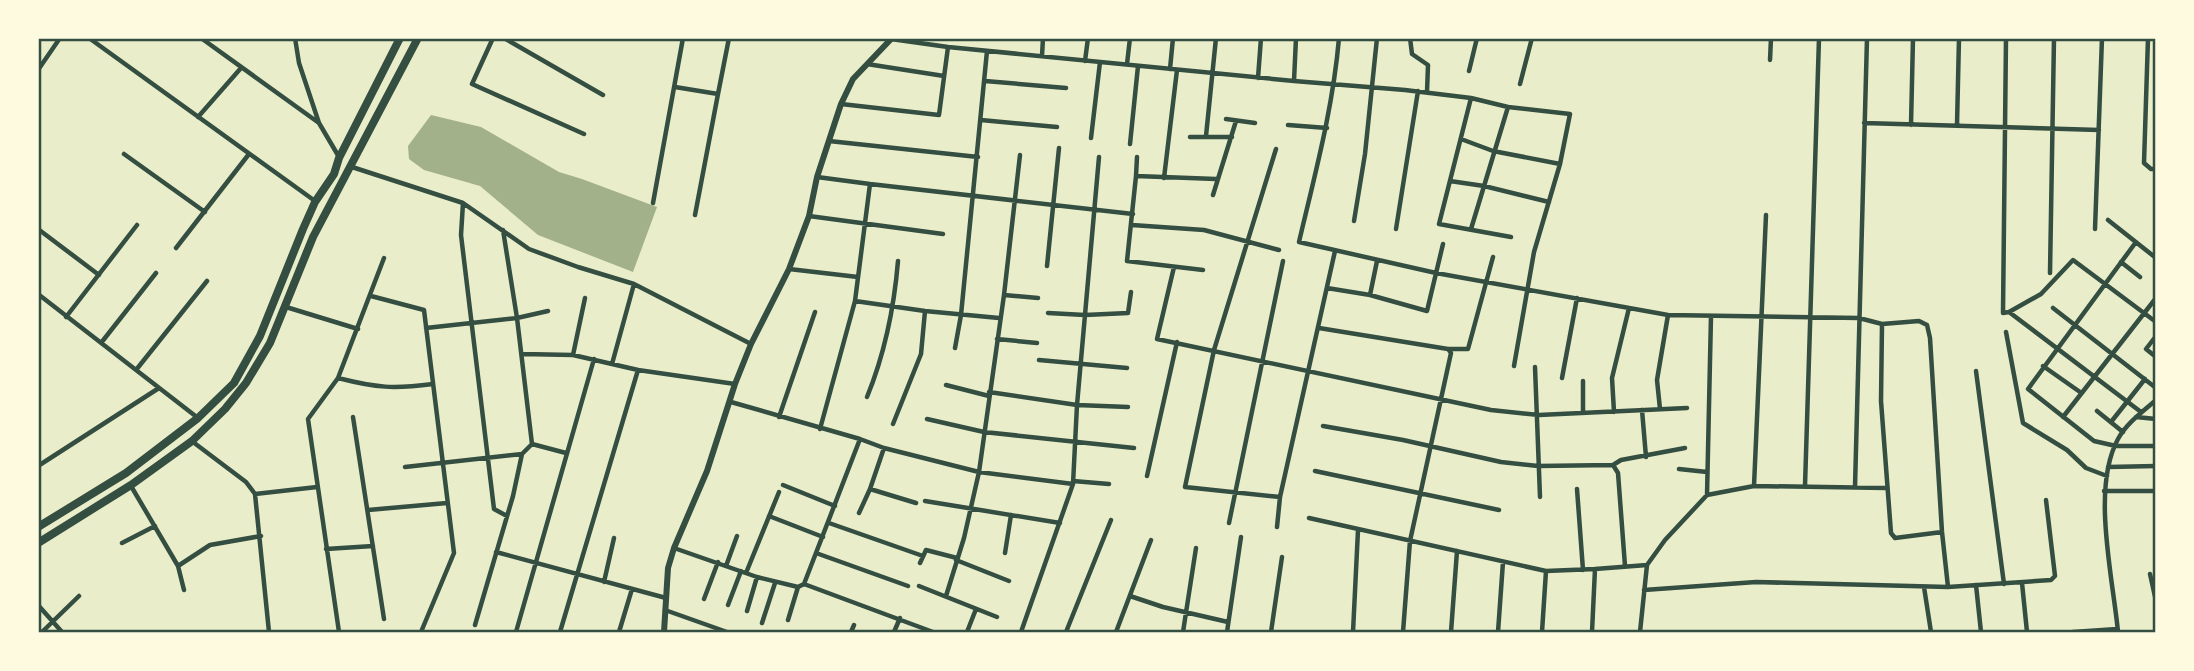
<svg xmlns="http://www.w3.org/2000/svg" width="2194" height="671" font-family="Overpass,sans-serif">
<rect width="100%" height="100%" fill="#e9edc9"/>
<path fill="#a3b18a" d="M431 115 481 127 559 172 582 179 657 207 633 272 538 235 480 186 424 170 409 159 408 146Z"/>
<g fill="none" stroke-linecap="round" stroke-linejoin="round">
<path stroke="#344e41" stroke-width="4.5" d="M89 38 315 201
M201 38 319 123
M295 38 299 63 319 123 339 157
M493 38 472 84 584 134
M504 38 603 95
M1339 38C1333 108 1315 174 1299 242L1436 273 1668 315 1859 318 1882 324 1919 321 1927 325 1930 338 1942 532 1948 587
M1410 38 1412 54 1428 65 1427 92
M2006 38 2003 313 2009 312 2041 294 2073 260 2156 322
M2148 38 2144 163 2151 169H2156
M891 39 948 47 1294 81 1405 90 1471 98 1508 107 1570 114 1560 164 1534 252 1514 366
M1042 56 1043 38
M1770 60 1771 38
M1085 61 1088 38
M867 64 944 76
M1127 64 1130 38
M1170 69 1173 38
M38 70 60 38
M1469 71 1477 38
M1258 78 1261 38
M985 81 1066 88
M1294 81 1296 38
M1520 84 1532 38
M675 87 718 94 695 215
M718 94 729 38
M1471 98 1439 224 1511 237
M841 104 939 115 948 47
M198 117 241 68
M1226 119 1255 123
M981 120 1057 127
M1864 123 2099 130
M1288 125 1327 128
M1911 125 1913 38
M1957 125 1959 38
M1206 136 1216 38
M1190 137H1232
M1091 138 1100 62
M1461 139 1493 151 1560 164
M829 141 978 157
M1130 144 1138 66
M1276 149 1214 350 1185 487 1280 497
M124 154 205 212
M352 167 463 203 529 249 578 267 634 284 751 344
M1136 176 1137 157
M817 177 870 184
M1164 178 1177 70
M1450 181 1484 186 1549 202
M1213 195 1236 121
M463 203 461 235 494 509 507 516
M653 203 683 38
M809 216 943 234
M2108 220 2156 258
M1354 221 1365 154 1377 38
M1132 225 1204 230 1279 250
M38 229 99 275
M1396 229 1418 91
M1471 229 1508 107
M2095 229 2102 38
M2136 242 2028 389 2094 441 2116 446H2156
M176 248 249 154
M2121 262 2140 277
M1047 266 1059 148
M1174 267 1157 339 1491 410 1539 415 1687 408
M789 269 858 277
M1203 270 1127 261 1136 176 1216 179
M2050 273 2054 38
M1327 288 1370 295 1427 311 1443 244
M38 294 198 418
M1004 295 1038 298
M1370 295 1377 261
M371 296 424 310 454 553 421 632
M855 301 925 311 999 318
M286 307 358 329
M2053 308 2156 388
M2009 312 2141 412
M1048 313 1085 315 1128 313 1131 292
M66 317 137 225
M1882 324 1881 401 1891 533 1895 538 1942 532
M426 328 517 318 548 311
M1319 328 1448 349 1451 353 1410 541 1403 632
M2006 332 2023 423 2067 450 2086 468 2107 476
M2156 336 2146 349 2156 357
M997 339 1037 343
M101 343 156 273
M955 348 961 315 987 51
M1449 349H1468L1493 257
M522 354 573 355 638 370 735 384
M573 355 585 298
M1039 360 1127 368
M612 364 634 284
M2043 366 2080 392
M1535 367 1540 497
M136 370 207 281
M1976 371 2004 584
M338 378C377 388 393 389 433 384
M1562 378 1577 298
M946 385 989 396
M989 392 1077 405 1128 407
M867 397C885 353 894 309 898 261
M731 402 860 439 884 448 979 472 1073 484
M1660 409 1657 380 1668 315
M1642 410 1646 457
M2097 411 2123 432
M1614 412 1612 378 1629 308
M1583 413V381
M353 417 384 619
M779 417 815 312
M2063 417 2156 298
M2136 417 2156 419
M927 419 984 432 1134 448
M2111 422 2145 379
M893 424 921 354 925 311
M1323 426 1403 440 1501 462 1538 466 1613 465 1618 473 1625 566
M820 429 855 301 870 184 1133 214
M193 442 246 482 255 494 269 632
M532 444 566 453
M1613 465 1621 460 1685 448
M38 466 159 388
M405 467 522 454 532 444 517 318 503 230
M2108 467 2156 466
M1679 469 1707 472
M1315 471 1499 510
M1147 476 1177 342
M1073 481 1109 484
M783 485 835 506
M131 486 178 566 184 590
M1754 486 1766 215
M1805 486 1819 38
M1855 487 1867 38
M870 489 884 448
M1577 489 1583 570
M2104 491H2156
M255 494 317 487
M1707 495 1711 316
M925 501 1060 523
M368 510 447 503
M859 513 870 489 916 503
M769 516 823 537
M1309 518 1546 571 1595 569 1592 632
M829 523 923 556
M1229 523 1283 261
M1277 527 1280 497 1335 251
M122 543 155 526
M674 548 757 577 798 587
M326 549 373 546
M496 552 666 598
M816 553 908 586
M1005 553 1011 515
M956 560 1009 581
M920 563 926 550 957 558
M178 566 210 545 261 536
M726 566 737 536
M1595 569 1647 565
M746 573 779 492
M2150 574 2156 601
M604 582 614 538
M2022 583 2027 632
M804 584 933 632
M1976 585 1981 632
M919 586 997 617
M1924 587 1931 632
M1644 590 1756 582 1948 587 2051 580 2055 576 2046 500
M946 596 964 538 979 472 1004 295 1020 155
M1130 596 1163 607 1228 622
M704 599 718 562
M38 605 62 632
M728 605 741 571
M665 610 727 632
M747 611 757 577
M788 620 798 587 804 584 860 439
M762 623 775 583
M475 625 513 496 522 454
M42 632 79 596
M339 632 308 419 338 378 384 258
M516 632 594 359
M560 632 638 370
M619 632 632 589
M851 632 854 625
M894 632 900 618
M967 632 976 609
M1021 632 1073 484 1077 405 1099 157
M1066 632 1111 520
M1116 632 1151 540
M1183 632 1196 548
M1227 632 1241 537
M1271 632 1282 557
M1353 632 1358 530
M1451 632 1457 551
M1498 632 1503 562
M1542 632 1546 571
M1640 632 1647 565 1665 540 1707 495 1754 486 1886 488
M2073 632 2117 629
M2118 632C2113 578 2091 488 2118 439 2126 424 2143 411 2156 400"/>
<path stroke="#344e41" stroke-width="6" d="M664 632 668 568 674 548 707 471 735 384 751 344 789 269 809 216 817 177 841 104 853 79 892 38"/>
<path stroke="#344e41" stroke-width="8" d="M38 527 126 473 198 418 234 383 260 336 303 229 315 202 334 174 339 158 400 38
M38 543 131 485 192 441 225 409 246 383 270 343 313 237 418 38"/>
</g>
<rect width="2194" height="671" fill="none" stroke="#fefae0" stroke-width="80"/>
<rect x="40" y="40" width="2114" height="591" fill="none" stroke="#344e41" stroke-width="2.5"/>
</svg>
